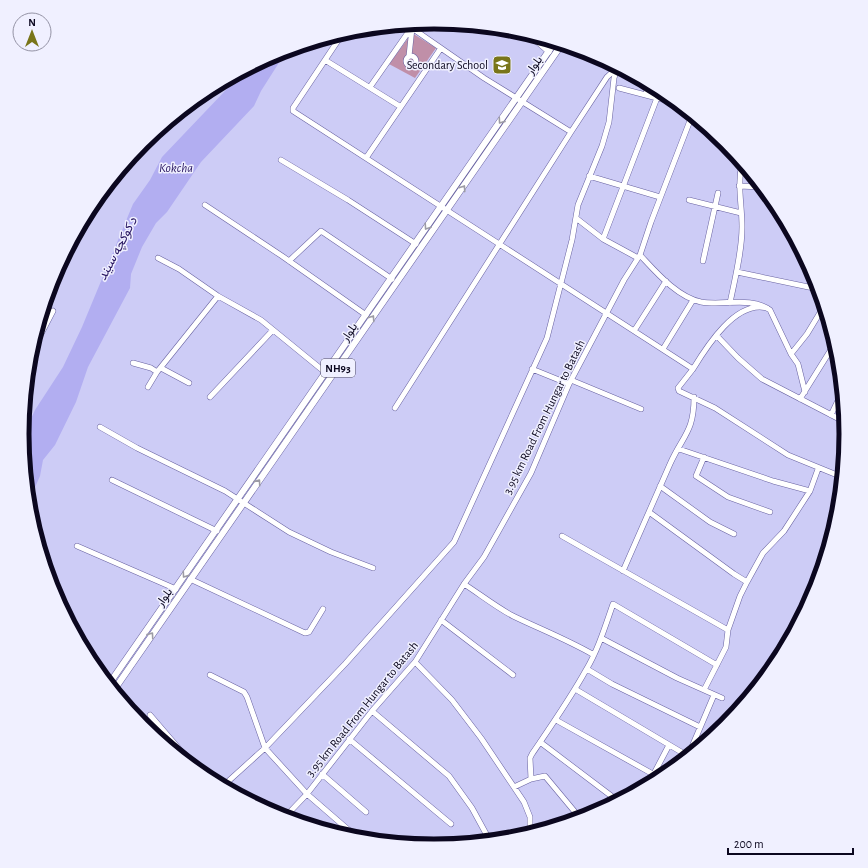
<svg xmlns="http://www.w3.org/2000/svg" width="868" height="868" font-family="'Alegreya Sans',Vazirmatn,sans-serif">
<rect width="100%" height="100%" fill="#cdccf6"/>
<path fill="#c08fa8" d="M412 33 436 48 415 78 389 64Z"/>
<path fill="#b2aef1" d="M287 50 261 91 254 106 201 162 167 212 156 223 142 247 131 274 130 288 88 367 76 402 55 445 43 460 40 476 29 501 22 438 35 410 63 367 82 327 133 204 150 180 162 157 244 71 277 53Z"/>
<g fill="none" stroke-linecap="round" stroke-linejoin="round">
<defs>
<path id="minor" d="M343 33 293 108V111L693 369C707 346 736 300 767 308
M528 34 549 52
M409 56 412 28 484 78 571 132
M406 61a5 5 0 1 1 10 0a5 5 0 1 1-10 0Z
M325 60 401 107
M632 77 645 88
M648 83 646 90 657 98 675 102
M370 87 414 24
M366 158 441 48
M281 160 348 200 416 244
M589 176 660 197
M739 186 762 187
M689 200 741 213
M205 205 282 256 366 315
M576 218 603 239 638 258
M603 239 657 98 619 88
M640 255C656 272 677 297 701 302 724 306 750 296 770 310L791 354 798 364 805 392
M158 258 179 269 218 296 261 320 326 373
M289 261 321 231 392 279
M703 261 718 193
M737 272 818 289
M730 303C735 278 742 252 742 227 742 204 737 186 742 163
M41 317 53 311
M634 331 666 281
M717 336 738 358 762 379 845 422
M663 349 693 300
M791 354 807 334 824 306
M30 355 53 311
M133 363 151 368 157 372
M161 368 189 383
M532 369 569 384
M693 369 678 388 679 391 715 408 788 455 842 477
M571 380 641 409
M148 387 157 372 218 296
M210 397 273 330
M800 399 835 343
M395 408 571 132 607 77 617 68
M831 415 842 392
M100 427 137 448 225 491 289 532 331 552 373 568
M679 449 773 481 810 491
M704 457 696 476 728 497 770 512
M112 480 217 531
M660 486 710 522 734 534
M649 512 734 574 747 582
M562 536 728 630
M77 546 176 589
M623 571C639 535 654 500 670 464 683 435 694 432 694 397
M190 579 305 633 309 632 323 609
M464 584C481 595 496 607 513 616 540 629 568 640 594 655
M441 620 513 675
M601 638 677 678 722 698
M415 662 452 700 481 738 524 802 530 817V833
M587 669 612 684 700 727
M210 675 244 692 247 697 265 748 307 794 359 839
M575 689 688 756
M704 690 726 647 728 630 740 596 747 582 763 553 784 531 810 491 818 469
M372 711 449 776 472 808 490 841
M150 715 180 750 213 781
M556 720 660 778
M349 739 451 824
M540 742 618 801
M688 756 714 695
M322 774 366 812
M531 779 530 758 532 754C551 726 570 699 586 670 598 650 605 627 613 604L717 665
M648 785 669 745
M223 786 265 748 345 664 454 542 547 338 572 240 578 205 602 146 609 122 614 78 618 67
M514 787 531 779 545 776 580 818
M285 817 307 794 372 711 415 662 464 584 484 557 531 473 569 384 624 280 640 255 651 222 691 118 693 116"/>
<path id="major" d="M109 684 555 42
M114 690 562 44"/>
</defs>
<use href="#minor" stroke="#6862a1" stroke-width="6"/>
<use href="#major" stroke="#6862a1" stroke-width="7"/>
<use href="#minor" stroke="#fff" stroke-width="5"/>
<use href="#major" stroke="#fff" stroke-width="6"/>
</g>
<defs><path id="oneway-chevron" d="M-2-3.5L2.5 0L-2 3.5" fill="none" stroke-width="1.6" stroke-linecap="round" stroke-linejoin="round"/></defs>
<g stroke="#9d9ca5">
<use href="#oneway-chevron" transform="translate(501 121) rotate(125)"/>
<use href="#oneway-chevron" transform="translate(463 188) rotate(-56)"/>
<use href="#oneway-chevron" transform="translate(427 227) rotate(124)"/>
<use href="#oneway-chevron" transform="translate(372 318) rotate(-56)"/>
<use href="#oneway-chevron" transform="translate(258 482) rotate(-55)"/>
<use href="#oneway-chevron" transform="translate(185 575) rotate(125)"/>
<use href="#oneway-chevron" transform="translate(151 635) rotate(-55)"/>
</g>
<defs>
<symbol id="school-square" viewBox="-11 -11 22 22"><rect x="-9" y="-9" width="18" height="18" rx="4" fill="#797519" stroke="#f0f0ff"/><path d="M0-5L7-2L0 1L-7-2ZM-4 1L0 2.5L4 1V4Q0 6-4 4Z" fill="#fff"/></symbol>
</defs>
<g fill-rule="evenodd">
<use href="#school-square" x="491" y="54" width="22" height="22"/>
</g>
<g text-anchor="middle" dominant-baseline="central" stroke-width="3" stroke-linejoin="round" paint-order="stroke">
<rect fill="#f0f0ff" stroke="#504d62" stroke-width="1" x="321" y="359" width="34" height="18" rx="3"/>
<g font-size="11" font-weight="bold" fill="#0b071f">
<text x="338" y="368">NH93</text>
</g>
<g font-size="12" fill="#0b071f" stroke="#f0f0ff" text-anchor="end">
<text x="488" y="65">Secondary School</text>
</g>
<g font-size="12" fill="#0b071f" stroke="#f0f0ff">
<text transform="translate(534 65) rotate(-55)">بلوار</text>
<text transform="translate(349 332) rotate(-56)">بلوار</text>
<text transform="translate(544 417) rotate(-64)">3.95 km Road From Hungar to Batash</text>
<text transform="translate(164 597) rotate(-55)">بلوار</text>
<text transform="translate(362 709) rotate(-51)">3.95 km Road From Hungar to Batash</text>
</g>
<g font-size="13" font-style="italic" fill="#291762" stroke="#f0f0ff">
<text x="176" y="168">Kokcha</text>
<text transform="translate(118 249) rotate(-62)">د کوکچه سیند</text>
</g>
</g>
<path d="M0 0H868V868H0ZM29 434a405 405 0 1 1 810 0a405 405 0 1 1-810 0Z" fill="#f0f0ff" fill-rule="evenodd"/>
<path fill="none" stroke="#0b071f" stroke-width="5" d="M29 434a405 405 0 1 1 810 0a405 405 0 1 1-810 0Z"/>
<g transform="translate(32 32)"><circle r="19" fill="#f0f0ff" stroke="#9493a5"/>
<path d="M0-3L7 15L0 10L-7 15Z" fill="#797519"/>
<text y="-6" font-size="11" font-weight="bold" text-anchor="middle" fill="#0b071f">N</text>
</g>
<path d="M728 848v6h125v-6" fill="none" stroke="#0b071f" stroke-width="2"/>
<text x="734" y="848" font-size="12" fill="#0b071f" stroke="#f0f0ff" stroke-width="3" paint-order="stroke">200 m</text>
</svg>
